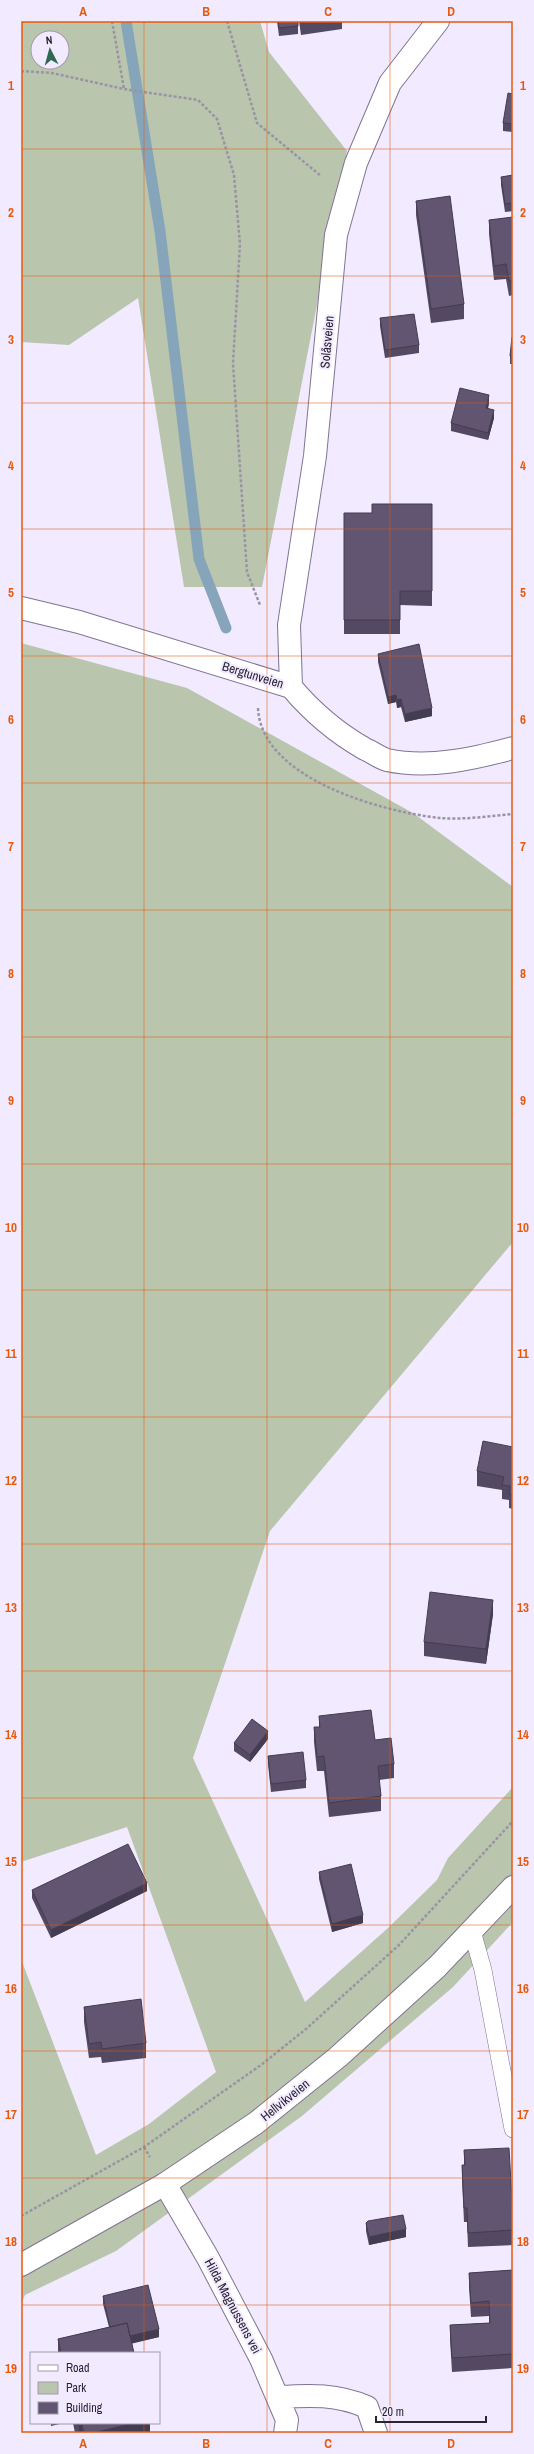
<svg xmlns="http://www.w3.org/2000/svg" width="534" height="2454" font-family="'Archivo Narrow',sans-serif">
<rect width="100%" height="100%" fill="#f2eaff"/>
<path fill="#b9c6ad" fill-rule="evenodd" d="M21 21H260L269 52 347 151 262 587H184L138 298 69 345 21 342ZM38 38H62V62H38Z
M21 643 187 688 413 813 513 887V1242L270 1531 193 1758 305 2002 388 1928 437 1880 448 1858 513 1787V1922L453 1987 302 2116 116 2251 25 2295 21 2304V1959L96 2155 149 2124 216 2072 127 1827 21 1862Z"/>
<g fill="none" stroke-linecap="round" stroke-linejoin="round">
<path stroke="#87a5ba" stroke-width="11" d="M126 21 160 231 199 559 226 628"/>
<defs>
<path id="service" d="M472 1931 483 1970 513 2129"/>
<path id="minor" d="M21 608 79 622 291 687C313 713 335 732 365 749 372 752 380 758 387 760 429 769 472 759 513 748
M291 687 289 625 315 456 336 235 356 163 390 83 438 21
M165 2184 208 2258 261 2359 287 2420 285 2433
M279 2397C311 2395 337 2394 367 2407L376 2433"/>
<path id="secondary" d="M21 2265 165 2184 256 2123 338 2057 437 1967 513 1887"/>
</defs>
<use href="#service" stroke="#817493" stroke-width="18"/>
<use href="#minor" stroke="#817493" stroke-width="24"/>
<use href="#secondary" stroke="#817493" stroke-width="24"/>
<path stroke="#9a93a5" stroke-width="2.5" stroke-dasharray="3 2" stroke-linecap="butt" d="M112 21 124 89
M227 21 257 123 321 176
M21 71 52 73 124 89 198 100 217 119 234 175 240 244 233 363 247 572 260 605
M258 708C261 779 383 812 440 818 463 820 490 816 513 814
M144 2147 150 2157
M21 2216 144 2147 261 2065 306 2029 399 1945 513 1821"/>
<use href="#service" stroke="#fff" stroke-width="17"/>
<use href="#minor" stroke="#fff" stroke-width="22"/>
<use href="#secondary" stroke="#fff" stroke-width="22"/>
</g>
<path fill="#534962" d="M277 21H298V34L279 36Z
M299 21H342V29L301 35Z
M513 94V132L503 131V123Z
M513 175V211L505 212 501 185V177Z
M416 201 464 304V319L431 323 416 215Z
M513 217V295L509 296 506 279 494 280 489 234V220Z
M380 318 419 345V353L385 358 380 326Z
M513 337V364H510V356Z
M489 403 488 409 494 418 488 440 451 431V423Z
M432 504V606L400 605V634H344V513H372Z
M378 654 432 716 405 722 401 707 397 708 396 702 388 704 378 662Z
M513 1447V1509L509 1508V1500L502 1499V1490L477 1486V1471Z
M493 1614 486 1664 424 1656V1642Z
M319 1716 375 1740 394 1764V1778L379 1780 381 1796V1811L329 1817 324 1771H317L314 1742V1727H319Z
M268 1739 250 1762 234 1751V1743Z
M268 1756 306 1780V1788L271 1792 268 1764Z
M319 1872 363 1923 332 1932 319 1879Z
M32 1890 147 1891 51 1938 32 1898Z
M84 2007 146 2043V2058L102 2063 101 2057 89 2058 84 2022Z
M464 2150 513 2219V2245L468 2247 467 2222H464L462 2179V2165H464Z
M366 2223 406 2237 369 2245 366 2231Z
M513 2270V2368L452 2372 450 2339V2325L489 2323V2316L471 2317 469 2287V2273Z
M103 2296 159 2337 132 2343 134 2353H58V2339L109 2327 103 2304Z
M73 2423H150V2433H75Z"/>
<path fill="#443c50" d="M489 395V403L486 416V408Z
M494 410V418L488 440V433Z
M396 695V702L388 704V697Z
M401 699V707L397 708V700Z
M432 708V716L405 722V714Z
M493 1600V1614L486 1664V1649Z
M268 1731V1739L250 1762V1755Z
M147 1883V1891L51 1938V1930Z
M363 1915V1923L332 1932V1924Z
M406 2229V2237L369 2245V2237Z
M159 2329V2337L114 2348V2340Z
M51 2423H64L51 2426Z
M134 2423H150V2433H93Z
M82 2425V2433H79V2426Z"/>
<path fill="#615572" stroke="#443c50" d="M278 21H298V26L279 28Z
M508 93 513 94V124L503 123Z
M513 175V203L505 204 501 177Z
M450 196 464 304 431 309 416 201Z
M513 217V281H509L506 264 494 266 489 220Z
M414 314 419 345 385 350 380 318Z
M512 337H513V357L510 356Z
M460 388 489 395 486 408 494 410 488 433 451 423Z
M372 504H432V591H400V620H344V513H372Z
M419 644 432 708 405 714 401 699 397 700 396 695 388 697 378 654Z
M483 1441 513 1447V1495L509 1494 510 1486 502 1485 504 1477 477 1471Z
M430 1592 493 1600 486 1649 424 1642Z
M371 1710 375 1740 391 1738 394 1764 378 1766 381 1796 329 1803 324 1756 317 1757 314 1727H320L319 1716Z
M252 1719 268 1731 250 1755 234 1743Z
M303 1752 306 1780 271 1784 268 1756Z
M128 1844 147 1883 51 1930 32 1890Z
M351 1864 363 1915 332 1924 319 1872Z
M141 1999 146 2043 102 2049 101 2042 89 2044 84 2007Z
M509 2148 513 2219V2230L468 2233 467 2208H464L462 2165H465L464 2150Z
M403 2215 406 2229 369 2237 366 2223 368 2221Z
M513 2270V2354L452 2358 450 2325 490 2323 489 2301 471 2303 469 2273Z
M148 2285 159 2329 130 2336 127 2323 110 2327 103 2296Z
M127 2323 134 2353H61L58 2339Z
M78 2423H134L93 2433H84L82 2425 79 2426Z"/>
<path fill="none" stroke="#e8590c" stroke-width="1" stroke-opacity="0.55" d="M144 21V2353M267 21V2433M390 21V2433M21 149H513M21 276H513M21 403H513M21 529H513M21 656H513M21 783H513M21 910H513M21 1037H513M21 1164H513M21 1290H513M21 1417H513M21 1544H513M21 1671H513M21 1798H513M21 1925H513M21 2051H513M21 2178H513M21 2305H513M144 2423V2433"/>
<g text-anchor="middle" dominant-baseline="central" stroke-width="4" stroke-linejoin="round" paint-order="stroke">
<g font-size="13" fill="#292431" stroke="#f2eaff">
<text transform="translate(327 342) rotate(-85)">Solåsveien</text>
<text transform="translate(253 675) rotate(17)">Bergtunveien</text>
<text transform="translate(285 2100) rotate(-39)">Hellvikveien</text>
<text transform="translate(233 2306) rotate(62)">Hilda Magnussens vei</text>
</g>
</g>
<rect width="534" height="2454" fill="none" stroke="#f2eaff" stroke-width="44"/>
<rect x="30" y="2352" width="130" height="72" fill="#f2eaff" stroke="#a29bad"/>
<rect x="38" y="2365" width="20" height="6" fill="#ffffff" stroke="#a29bad"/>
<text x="66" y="2372" font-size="12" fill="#292431">Road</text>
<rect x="38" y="2382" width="20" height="12" fill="#b9c6ad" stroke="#a29bad"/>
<text x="66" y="2392" font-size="12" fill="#292431">Park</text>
<rect x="38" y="2402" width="20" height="12" fill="#615572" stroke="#a29bad"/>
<text x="66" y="2412" font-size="12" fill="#292431">Building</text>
<g transform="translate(50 50) rotate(354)"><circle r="19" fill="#f2eaff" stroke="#a29bad"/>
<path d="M0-3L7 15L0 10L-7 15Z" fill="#306850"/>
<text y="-6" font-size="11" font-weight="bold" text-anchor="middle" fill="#292431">N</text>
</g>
<path d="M376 2416v6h110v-6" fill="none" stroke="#292431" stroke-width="2"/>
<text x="382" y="2416" font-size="12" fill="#292431" stroke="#f2eaff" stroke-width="3" paint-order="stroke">20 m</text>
<rect x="22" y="22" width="490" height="2410" fill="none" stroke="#e8590c" stroke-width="1.5"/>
<g font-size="13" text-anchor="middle" font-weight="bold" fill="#e8590c">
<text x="83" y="16">A</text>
<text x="206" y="16">B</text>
<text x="328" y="16">C</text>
<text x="451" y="16">D</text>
<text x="11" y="90">1</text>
<text x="523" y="90">1</text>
<text x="11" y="217">2</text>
<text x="523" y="217">2</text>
<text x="11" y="344">3</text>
<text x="523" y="344">3</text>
<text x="11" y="470">4</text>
<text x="523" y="470">4</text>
<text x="11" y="597">5</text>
<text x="523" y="597">5</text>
<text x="11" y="724">6</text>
<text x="523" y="724">6</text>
<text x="11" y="851">7</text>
<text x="523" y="851">7</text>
<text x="11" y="978">8</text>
<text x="523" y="978">8</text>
<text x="11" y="1105">9</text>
<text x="523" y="1105">9</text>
<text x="11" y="1232">10</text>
<text x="523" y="1232">10</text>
<text x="11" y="1358">11</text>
<text x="523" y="1358">11</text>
<text x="11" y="1485">12</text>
<text x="523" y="1485">12</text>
<text x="11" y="1612">13</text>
<text x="523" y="1612">13</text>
<text x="11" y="1739">14</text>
<text x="523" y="1739">14</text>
<text x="11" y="1866">15</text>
<text x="523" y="1866">15</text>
<text x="11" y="1993">16</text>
<text x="523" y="1993">16</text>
<text x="11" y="2119">17</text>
<text x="523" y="2119">17</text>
<text x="11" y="2246">18</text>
<text x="523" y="2246">18</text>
<text x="11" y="2373">19</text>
<text x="523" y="2373">19</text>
<text x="83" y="2448">A</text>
<text x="206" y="2448">B</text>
<text x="328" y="2448">C</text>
<text x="451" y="2448">D</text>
</g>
</svg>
